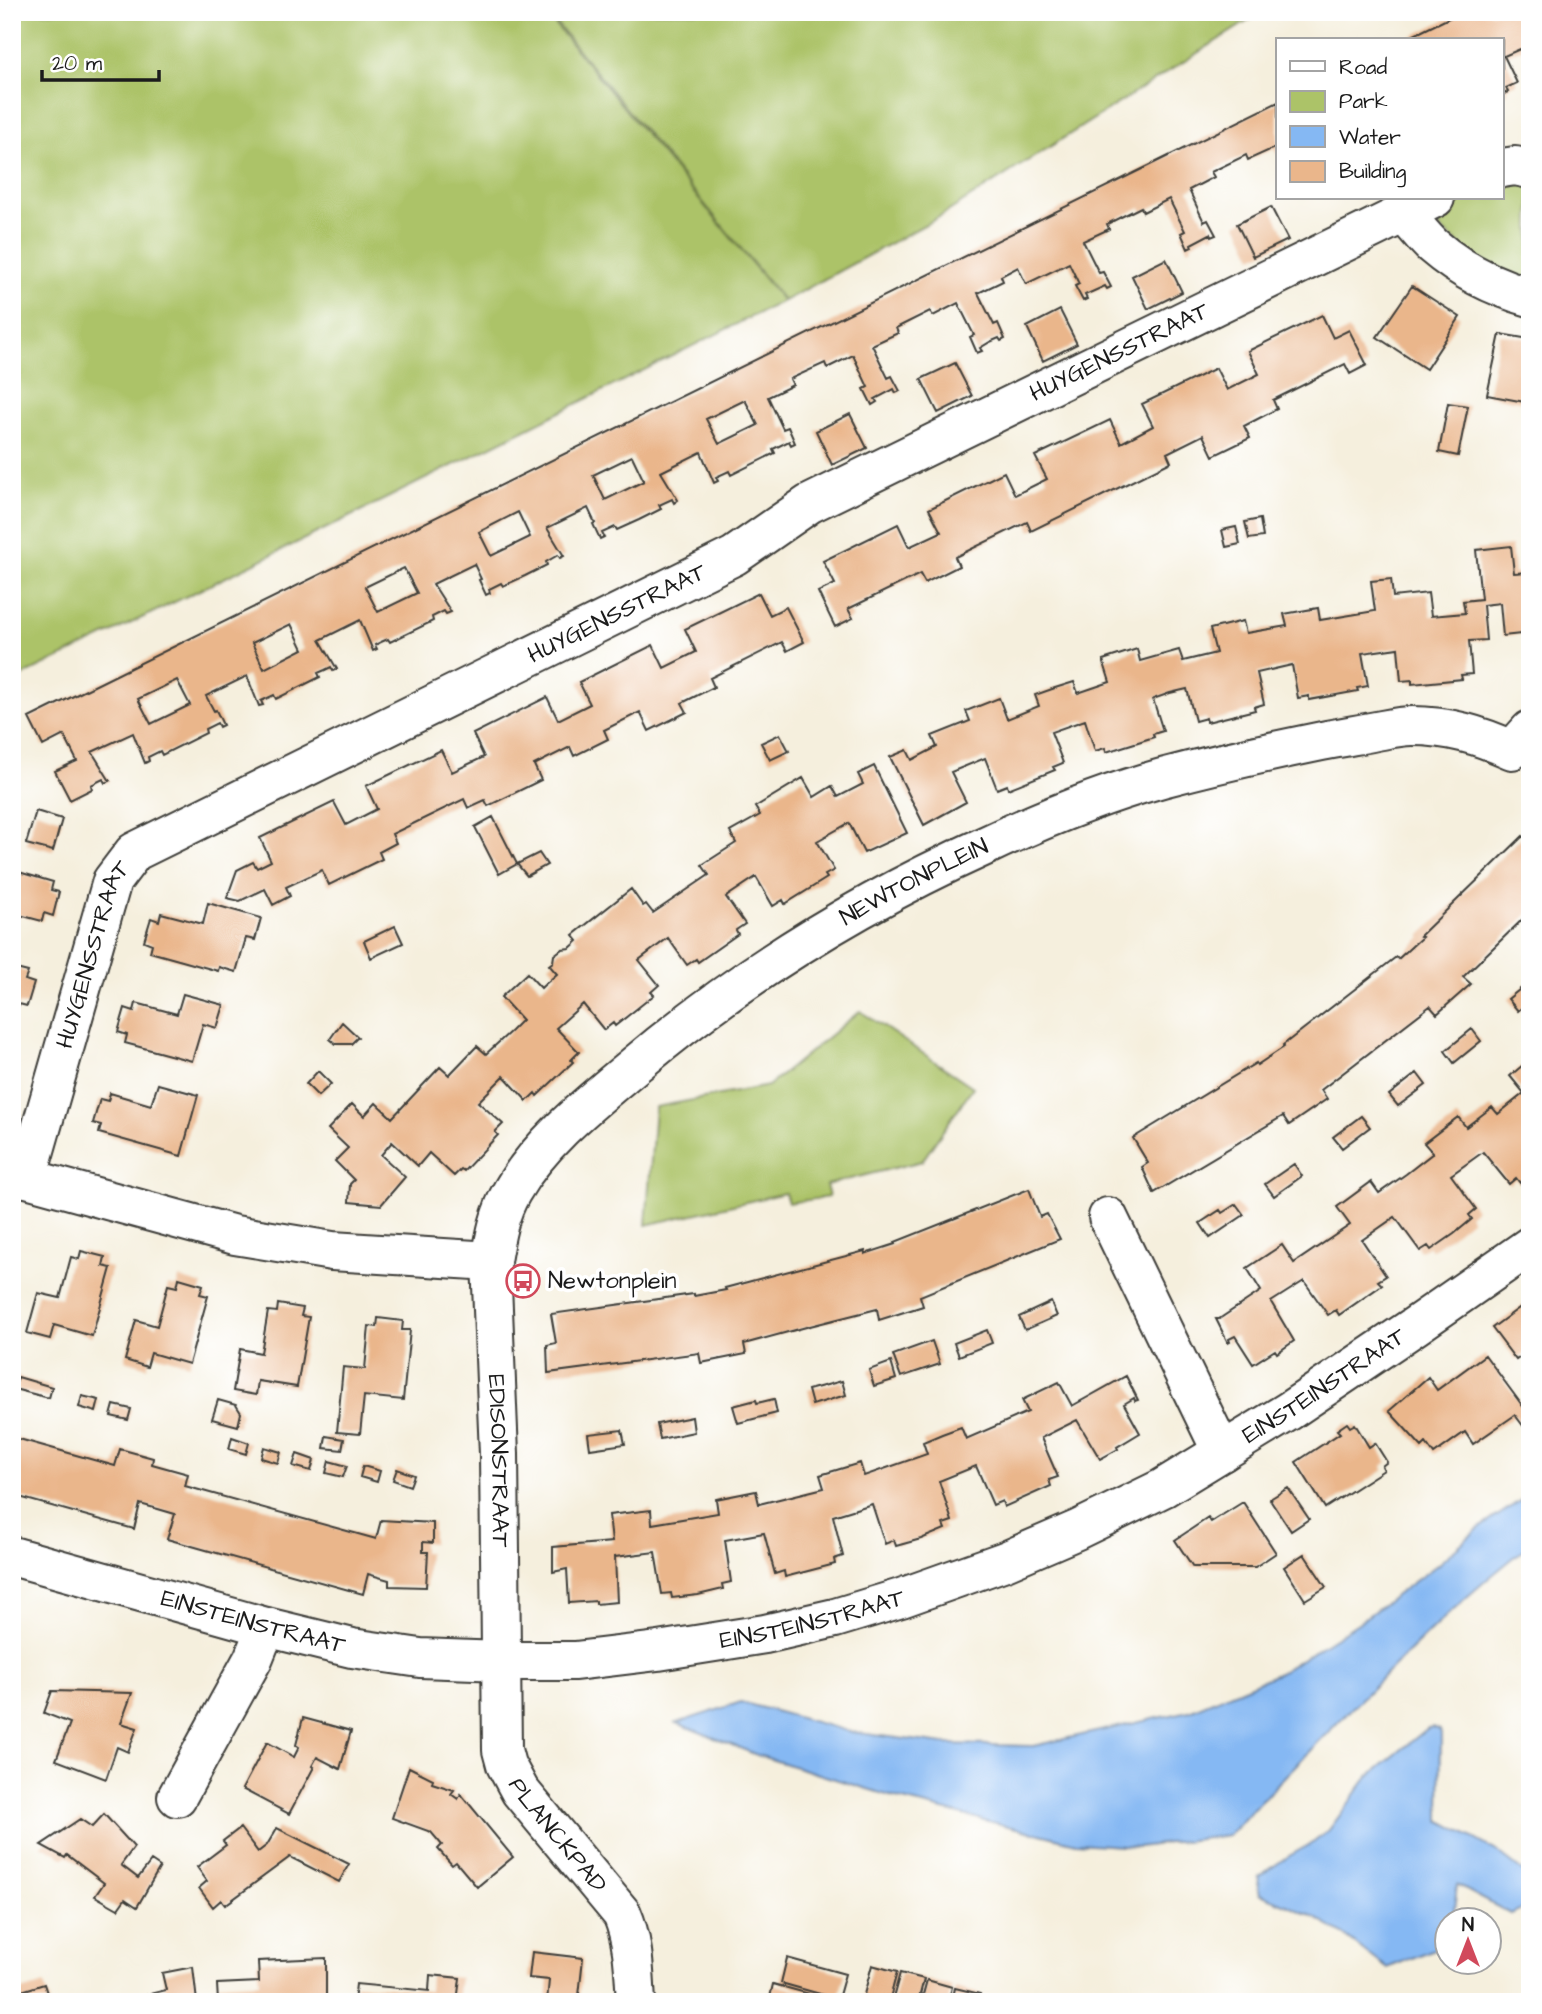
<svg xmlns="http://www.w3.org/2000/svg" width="1542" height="2014" font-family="'Architects Daughter',sans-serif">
<rect width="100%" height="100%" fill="#fff"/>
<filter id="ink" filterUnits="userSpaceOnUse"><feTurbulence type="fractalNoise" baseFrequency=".0143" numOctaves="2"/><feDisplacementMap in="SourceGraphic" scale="14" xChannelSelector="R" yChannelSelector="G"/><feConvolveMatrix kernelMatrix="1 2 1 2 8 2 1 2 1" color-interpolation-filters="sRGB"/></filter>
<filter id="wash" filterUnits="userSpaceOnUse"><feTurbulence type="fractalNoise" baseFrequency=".00686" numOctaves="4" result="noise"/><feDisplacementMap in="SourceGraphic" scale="28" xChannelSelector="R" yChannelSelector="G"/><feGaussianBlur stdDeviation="1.57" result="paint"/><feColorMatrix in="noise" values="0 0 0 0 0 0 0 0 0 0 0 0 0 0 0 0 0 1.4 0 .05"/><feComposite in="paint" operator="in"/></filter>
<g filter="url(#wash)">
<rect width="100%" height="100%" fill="#f5efdd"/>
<path fill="#acc368" stroke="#647042" stroke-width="2" d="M12 12H545L783 301 325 529 12 681Z
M547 12H1262L941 216 784 301Z
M1502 181H1530V283L1494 272 1439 228 1444 209 1461 198H1502Z
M860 1011 973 1087 922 1161 826 1185 829 1197 788 1203 785 1193 646 1225 655 1107 768 1086Z"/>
<path fill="#85b8f3" stroke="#506a88" stroke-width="2" d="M1530 1494V1545C1469 1591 1417 1643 1363 1697 1318 1742 1273 1788 1229 1835L1138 1847 1076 1843 903 1800 757 1755 677 1723 741 1702 851 1732 944 1744 1033 1746 1189 1711 1279 1673 1358 1623 1437 1565 1478 1529Z
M1433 1727 1440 1730 1441 1734 1440 1820 1495 1850 1530 1877V1904L1511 1914 1457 1885 1453 1919 1448 1920 1447 1944 1387 1968 1341 1933 1310 1915 1260 1894 1258 1887 1259 1876 1289 1856 1314 1842 1329 1830 1368 1777 1428 1728Z"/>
<g id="blocks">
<path fill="#eab68b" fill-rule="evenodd" d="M1461 12H1512L1530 16V51L1520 49 1504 56 1517 83 1506 88 1508 92 1504 94 1502 90V40H1404Z
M1278 102V156L1274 148 1248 160 1246 155 1211 172 1214 177 1189 190 1204 222 1208 220 1216 235 1211 237 1210 234 1191 244 1192 247 1188 249 1181 233 1185 231 1169 199 1143 212 1141 207 1107 224 1109 229 1083 241 1099 273 1103 272 1111 287 1107 289 1105 286 1085 295 1087 299 1083 301 1075 286 1079 284 1069 263 1026 284 1018 267 1001 276 1003 281 978 293 994 325 998 323 1005 339 1001 341 999 338 990 342 980 348 982 351 977 353 970 337 974 335 958 303 933 316 930 311 896 328 898 333 872 345 888 378 892 376 900 391 896 393 894 389 875 399 877 402 872 405 864 389 868 387 853 355 827 368 825 363 790 379 793 385 768 397 783 429 788 427 795 443 791 445 789 441 773 449 775 453 731 475 729 471 716 477 718 481 714 483 701 452 661 472 678 500 674 503 672 499 659 505 661 509 639 520 617 530 615 527 602 533 604 537 600 539 593 524 595 523 588 508 547 528 564 556 560 558 558 555 546 562 547 565 525 576 503 586 501 583 489 589 490 593 486 595 479 580 481 579 474 564 433 584 451 612 446 614 444 611 432 617 433 621 390 642 388 639 381 642 375 645 377 649 373 651 360 620 320 640 337 669 333 671 331 667 325 670 318 673 320 677 276 699 274 695 261 701 263 705 259 706 247 676 206 696 214 711 216 710 223 725 219 727 217 723 205 729 206 733 162 755 160 751 148 757 149 761 145 763 133 733 92 752 110 781 105 783 103 779 91 785 92 789 70 800 55 771 77 761 64 735 43 746 29 718ZM745 400 758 425 719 444 706 419ZM632 456 644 481 605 500 593 475ZM518 512 530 537 491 556 479 532ZM404 568 417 593 378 612 365 587ZM291 624 303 649 264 669 252 643ZM177 680 190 705 151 724 138 699Z
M1271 207 1288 240 1253 257 1237 224Z
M1166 259 1182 292 1148 309 1132 276Z
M1412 286 1460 317 1426 369 1377 337Z
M1060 310 1077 344 1043 361 1027 327Z
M1322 315 1333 338 1349 330 1367 365 1350 374 1345 364 1273 400 1277 409 1244 426 1250 438 1213 456 1203 435 1167 453 1171 462 1031 531 1027 522 955 557 959 566 925 583 920 574 848 609 853 618 835 627 818 592 835 584 823 561 898 524 909 547 941 532 929 509 1004 472 1015 495 1047 479 1035 456 1110 420 1121 443 1153 426 1142 404 1216 368 1227 390 1259 374 1248 351Z
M1500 334 1530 339V403L1487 395Z
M955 363 972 396 938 413 921 379Z
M1448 403 1468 406 1458 456 1439 452Z
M850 414 867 448 832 465 816 431Z
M1260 519 1263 537 1249 539 1245 522Z
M1236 527 1240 544 1226 547 1222 530Z
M1511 546 1514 573 1530 572V633L1503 636 1500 603 1483 605 1486 640 1469 641 1472 674 1461 675 1462 679 1412 684V680L1401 681 1398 648 1362 653 1368 686 1357 688 1358 691 1309 700V696L1298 698 1292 665 1257 673 1264 704 1254 707 1255 710 1207 722 1206 718 1195 721 1187 689 1170 693 1153 699 1163 731 1153 734 1154 737 1106 752 1105 748 1095 751 1085 720 1051 732 1063 763 1053 767 1055 770 1008 789 1007 785 997 789 985 758 951 772 966 802 924 825 890 757 907 750 912 760 937 747 932 736 970 721 966 711 999 698 1007 719 1039 706 1035 695 1055 688 1074 682 1078 693 1110 682 1103 660 1137 649 1140 661 1179 650 1183 661 1216 653 1210 629 1243 621 1246 633 1287 626 1284 614 1318 608 1320 620 1375 611 1371 581 1391 579 1393 597 1428 593 1431 616 1465 613 1463 601 1481 599 1476 550Z
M759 593 770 615 786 607 804 642 787 651 782 642 710 678 714 687 682 703 687 712 649 731 640 712 604 730 608 739 574 756 570 747 534 765 541 780 488 806 485 800 468 808 464 799 392 834 396 843 379 852 382 859 329 885 322 870 286 887 290 896 273 905 265 889 240 901 227 898 237 870 253 862 257 868 271 861 260 838 334 802 346 825 377 809 366 786 441 750 452 772 484 757 473 734 547 697 558 720 590 704 579 682 653 645 664 668 696 652 685 629Z
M780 734 789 751 770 760 761 743Z
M874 766 907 833 864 853 849 823 817 841 834 870 825 875 827 878 785 904 783 900 773 906 756 877 726 897 745 924 736 930 738 934 698 962 696 959 687 965 668 938 639 960 659 985 651 992 654 995 615 1026 613 1023 604 1030 583 1004 556 1028 579 1052 571 1060 573 1062 537 1096 535 1093 527 1101 504 1076 478 1102 503 1124 495 1132 498 1135 464 1171 461 1169 454 1176 429 1153 418 1166 392 1142 381 1155 405 1177 381 1205 349 1202 350 1184 354 1180 335 1161 348 1148 328 1129 352 1104 364 1116 376 1103 392 1118 440 1067 449 1075 477 1046 486 1054 511 1031 522 1020 501 997 527 973 541 988 543 986 557 974 549 965 553 962 554 955 562 949 570 948 578 941 573 935 631 889 643 906 646 904 653 913 709 875 702 865 736 843 730 832 760 815 755 807 803 778 814 797 832 786 838 797 863 784 858 774Z
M36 811 62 819 53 851 26 844Z
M493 817 517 864 499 874 475 827Z
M1523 836 1530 843V912L1463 977 1471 984 1437 1014 1430 1006 1321 1090 1327 1099 1289 1125 1283 1116 1154 1193 1142 1167 1148 1163 1133 1138 1256 1063 1257 1065 1284 1047 1283 1045 1396 957 1398 959 1422 937 1420 936Z
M539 853 547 865 527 876 517 864Z
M12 870 53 882 51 890 59 892 53 916 44 913 42 921 12 913Z
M208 903 261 918 255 940 246 938 236 972 219 967 218 971 150 952 152 944 144 941 151 918 159 921 161 913 203 924Z
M395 926 403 943 371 958 364 941Z
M12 968 28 972 25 980 34 983 27 1006 19 1004 16 1012 12 1011Z
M1530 981V1000L1518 1011 1508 999Z
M183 994 224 1005 217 1028 203 1024 192 1061 125 1043 127 1035 118 1032 125 1008 134 1011 136 1003 177 1014Z
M342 1022 358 1037 351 1044H336L330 1039Z
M1472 1029 1481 1041 1454 1063 1445 1051Z
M1530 1059V1175L1520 1183 1516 1178 1509 1184 1483 1152 1451 1175 1476 1209 1469 1215 1472 1219 1454 1234 1431 1250 1428 1246 1420 1251 1395 1217 1362 1240 1386 1276 1378 1281 1382 1285 1339 1315 1336 1310 1328 1315 1304 1281 1271 1302 1294 1341 1277 1353 1275 1350 1253 1364 1235 1336 1229 1339 1230 1342 1228 1343 1216 1319H1219L1261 1291 1247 1268 1282 1245 1294 1263 1350 1225 1337 1207 1371 1182 1379 1193 1406 1174 1433 1153 1424 1143 1458 1117 1466 1127 1492 1107 1498 1114 1524 1093 1510 1076Z
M318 1071 331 1084 318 1096 306 1084Z
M1417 1073 1426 1085 1398 1106 1389 1095Z
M158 1084 198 1095 181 1156 99 1133 101 1125 93 1123 100 1099 108 1101 110 1093 151 1105Z
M1361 1116 1370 1127 1342 1148 1333 1137Z
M1294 1164 1302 1176 1274 1196 1265 1184Z
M1029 1189 1040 1217 1047 1214 1060 1239 920 1296 923 1306 879 1320 877 1309 810 1326 744 1344 746 1354 701 1363 699 1353 548 1373 547 1345 556 1343 551 1314 694 1294V1296L726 1290 725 1288 865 1251V1254L896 1244 895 1242Z
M1236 1204 1244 1215 1210 1238 1200 1223 1220 1210 1222 1213Z
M81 1251 105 1257 103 1266 111 1268 92 1336 54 1325 50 1339 27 1333 38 1293 60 1298 71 1257 79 1259Z
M179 1278 203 1285 200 1294 208 1296 189 1364 151 1353 147 1367 125 1360 136 1320 157 1326 168 1285 177 1287Z
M1530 1300V1350L1516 1360 1492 1328Z
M1051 1302 1057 1316 1025 1330 1019 1317Z
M278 1304 303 1308 301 1316 309 1317 297 1387 258 1381 256 1395 233 1391 240 1349 261 1353 268 1311 277 1312Z
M378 1318 403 1321 402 1330H410L403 1400 364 1396 360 1434 337 1432 343 1367 365 1369 369 1326 377 1327Z
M987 1330 992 1343 959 1356 954 1343Z
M932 1341 940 1364 901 1377 893 1355Z
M1485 1355 1530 1416V1435L1515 1415 1473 1444 1465 1432 1434 1454 1426 1443 1422 1447 1389 1411 1428 1377 1437 1390Z
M891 1362 896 1379 874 1386 869 1370Z
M1126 1376 1138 1400 1135 1401 1134 1398 1124 1404 1140 1433 1117 1447 1118 1449 1100 1459 1077 1420 1041 1438 1058 1477 1049 1480 1051 1486 1004 1507 1002 1501 993 1505 976 1466 939 1481 952 1521 943 1524 945 1529 921 1539 896 1546 894 1540 885 1544 872 1504 833 1516 843 1556 834 1559 835 1564 785 1577 784 1571 775 1574 764 1533 725 1540 731 1582 722 1584 723 1589 698 1595 672 1598 671 1593 662 1594 655 1552 615 1557 617 1602 596 1604V1601L569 1603 567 1569 553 1572V1547L612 1542 609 1515 651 1510 652 1524 718 1513 716 1499 756 1491 759 1504 824 1488 820 1475 860 1463 864 1476 927 1454 923 1442 942 1434 961 1427 966 1439 1028 1412 1022 1400 1059 1382 1072 1406Z
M18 1377 52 1387 49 1398 14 1389Z
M842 1381 846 1395 812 1405 808 1390Z
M82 1396 99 1400 96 1412 79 1407Z
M774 1399 777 1413 738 1423 733 1406 756 1400 757 1403Z
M218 1400 236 1405 241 1413 238 1426 212 1419Z
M114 1405 131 1409 128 1420 111 1416Z
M692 1417 694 1432 660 1439 657 1424Z
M1347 1423 1350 1427 1355 1424 1369 1447 1375 1443 1387 1462 1382 1466 1384 1470 1325 1508 1296 1462 1340 1433 1337 1430Z
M622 1430 625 1444 590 1449 588 1434Z
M326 1436 344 1439 342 1450 324 1448Z
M12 1437 115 1466 120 1449 153 1458 152 1464 188 1474 185 1486 376 1539 381 1520 433 1523V1543L423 1542V1552H428L426 1587 389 1586V1580L368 1574 363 1594 167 1539 175 1514 158 1509 140 1504 134 1529 12 1495Z
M232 1437 249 1443 246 1454 229 1449Z
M264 1447 281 1452 278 1463 261 1458Z
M297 1454 314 1460 311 1471 293 1466Z
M329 1461 347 1466 343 1477 326 1473Z
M363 1466 380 1471 377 1482 360 1477Z
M397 1469 414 1475 410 1486 393 1480Z
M1288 1488 1309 1519 1291 1531 1270 1499Z
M1243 1502 1276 1553 1255 1567H1193L1175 1540 1208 1518 1211 1522Z
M1304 1554 1326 1587 1305 1600 1284 1567Z
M52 1691 132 1693 121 1723 137 1728 128 1752 117 1747 106 1779 56 1760 70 1723 44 1713Z
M303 1718 351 1731 340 1769 317 1757 312 1766 314 1767 289 1814 242 1789 267 1742 294 1757 299 1747 296 1745Z
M409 1767 433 1779 432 1783 454 1790 451 1794 458 1799 461 1794 513 1857 477 1887 456 1862 452 1865 438 1849 442 1845 431 1832 392 1818Z
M104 1814 134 1847 121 1865 138 1878 151 1861 160 1867 137 1907 125 1899 118 1909 95 1896 104 1883 67 1855 65 1858 41 1845 80 1819 92 1827Z
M240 1828 258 1852 267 1845 277 1828 349 1864 339 1882 290 1857 225 1905 221 1900 213 1907 199 1888 207 1881 197 1867 226 1845 223 1841Z
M532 1952 583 1958 579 1996 595 1998 594 2002H547L549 1980 529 1978Z
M326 1958V1995L308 1996V1999H288V2002H218L217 1984 259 1982 258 1961Z
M787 1958 845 1974 838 1999 781 1983Z
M872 1965 897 1972 889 2002H862Z
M193 1967 197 2002H118L166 1990 162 1973Z
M900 1973 924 1979 918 2002H892Z
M430 1975 460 1978 457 2002H354L356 1984 429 1991Z
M927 1980 952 1987 948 2002H921Z
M44 1984 50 2002H12V1994Z
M773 1984 835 2001V2002H769Z
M955 1988 980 1994 978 2002H952Z"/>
</g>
</g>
<g filter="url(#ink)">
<use href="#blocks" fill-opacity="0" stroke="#3d3c39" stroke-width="2"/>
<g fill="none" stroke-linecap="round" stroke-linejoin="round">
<defs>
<g id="minor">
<path d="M1502 168 1515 166 1530 169"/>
<path d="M1404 214C1414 224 1423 237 1433 246 1462 271 1494 287 1530 297"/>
<path id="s1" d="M12 1174 235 1235 332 1251 491 1261C495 1237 499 1213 512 1191 541 1141 591 1102 635 1065 741 976 859 903 985 846 1042 819 1101 795 1162 778 1215 764 1268 752 1322 741 1342 737 1362 734 1382 730 1392 728 1402 726 1412 726 1449 726 1479 735 1512 750L1530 730"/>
<path id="s2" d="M27 1178 112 881 134 852 734 556 809 504 1435 198"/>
<path d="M1108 1217 1222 1452"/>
<path id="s3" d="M491 1261 499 1454 502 1750 506 1765 520 1791 622 1914C634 1942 634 1972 636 2002"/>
<path id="s4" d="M12 1556 266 1627 352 1648 420 1658 502 1661H575L658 1651 765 1634 835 1618 901 1598 1005 1561 1077 1530 1163 1488 1289 1411 1415 1326 1530 1246"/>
<path d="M177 1797 253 1659 266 1627"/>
</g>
</defs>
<use href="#minor" stroke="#3d3c39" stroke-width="42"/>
<use href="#minor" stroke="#fff" stroke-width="38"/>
</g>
</g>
<defs>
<symbol id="bus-ring" viewBox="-11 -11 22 22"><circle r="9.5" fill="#fff" stroke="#d1495b" stroke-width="1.5"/><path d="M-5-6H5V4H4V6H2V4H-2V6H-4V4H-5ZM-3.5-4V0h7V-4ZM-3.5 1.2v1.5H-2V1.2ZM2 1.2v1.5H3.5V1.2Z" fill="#d1495b"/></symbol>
</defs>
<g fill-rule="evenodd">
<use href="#bus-ring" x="504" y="1262" width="38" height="38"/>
</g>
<g text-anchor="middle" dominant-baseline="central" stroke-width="7" stroke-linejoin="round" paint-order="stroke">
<g font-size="24" fill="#1c1c1c" stroke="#fff">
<text stroke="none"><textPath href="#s2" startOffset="1451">HUYGENSSTRAAT</textPath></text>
<text stroke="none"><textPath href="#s2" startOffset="884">HUYGENSSTRAAT</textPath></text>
<text stroke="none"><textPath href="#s1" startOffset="1074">NEWTONPLEIN</textPath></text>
<text stroke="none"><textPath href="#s2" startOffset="233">HUYGENSSTRAAT</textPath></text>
<text stroke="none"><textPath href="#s4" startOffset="1384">EINSTEINSTRAAT</textPath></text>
<text stroke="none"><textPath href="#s3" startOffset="200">EDISONSTRAAT</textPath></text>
<text stroke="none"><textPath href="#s4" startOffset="817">EINSTEINSTRAAT</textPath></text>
<text stroke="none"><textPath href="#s4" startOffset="250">EINSTEINSTRAAT</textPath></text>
<text stroke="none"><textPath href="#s3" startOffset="592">PLANCKPAD</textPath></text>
</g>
<g font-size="24" fill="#1c1c1c" stroke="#fff" text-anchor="start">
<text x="548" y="1281">Newtonplein</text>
</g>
</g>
<rect width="1542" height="2014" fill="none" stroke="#fff" stroke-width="42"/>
<rect x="1276" y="38" width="228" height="161" fill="#ffffff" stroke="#a4a4a4" stroke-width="2"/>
<rect x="1290" y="61" width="35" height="10" fill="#ffffff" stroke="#a4a4a4" stroke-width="2"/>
<text x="1339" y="74" font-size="21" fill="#1c1c1c">Road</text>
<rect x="1290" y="91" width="35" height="21" fill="#acc368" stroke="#a4a4a4" stroke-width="2"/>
<text x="1339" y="108" font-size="21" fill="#1c1c1c">Park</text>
<rect x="1290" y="126" width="35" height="21" fill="#85b8f3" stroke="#a4a4a4" stroke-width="2"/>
<text x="1339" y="144" font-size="21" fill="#1c1c1c">Water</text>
<rect x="1290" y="161" width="35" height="21" fill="#eab68b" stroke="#a4a4a4" stroke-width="2"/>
<text x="1339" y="178" font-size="21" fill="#1c1c1c">Building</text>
<g transform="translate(1468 1941)"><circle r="33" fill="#ffffff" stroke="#a4a4a4" stroke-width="2"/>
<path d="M0-5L12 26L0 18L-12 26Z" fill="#d1495b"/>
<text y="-10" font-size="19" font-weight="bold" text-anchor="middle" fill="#1c1c1c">N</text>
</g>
<path d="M42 70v10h117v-10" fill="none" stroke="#1c1c1c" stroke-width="3.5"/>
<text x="52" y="70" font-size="21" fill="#1c1c1c" stroke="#ffffff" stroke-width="5" paint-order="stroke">20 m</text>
</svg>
